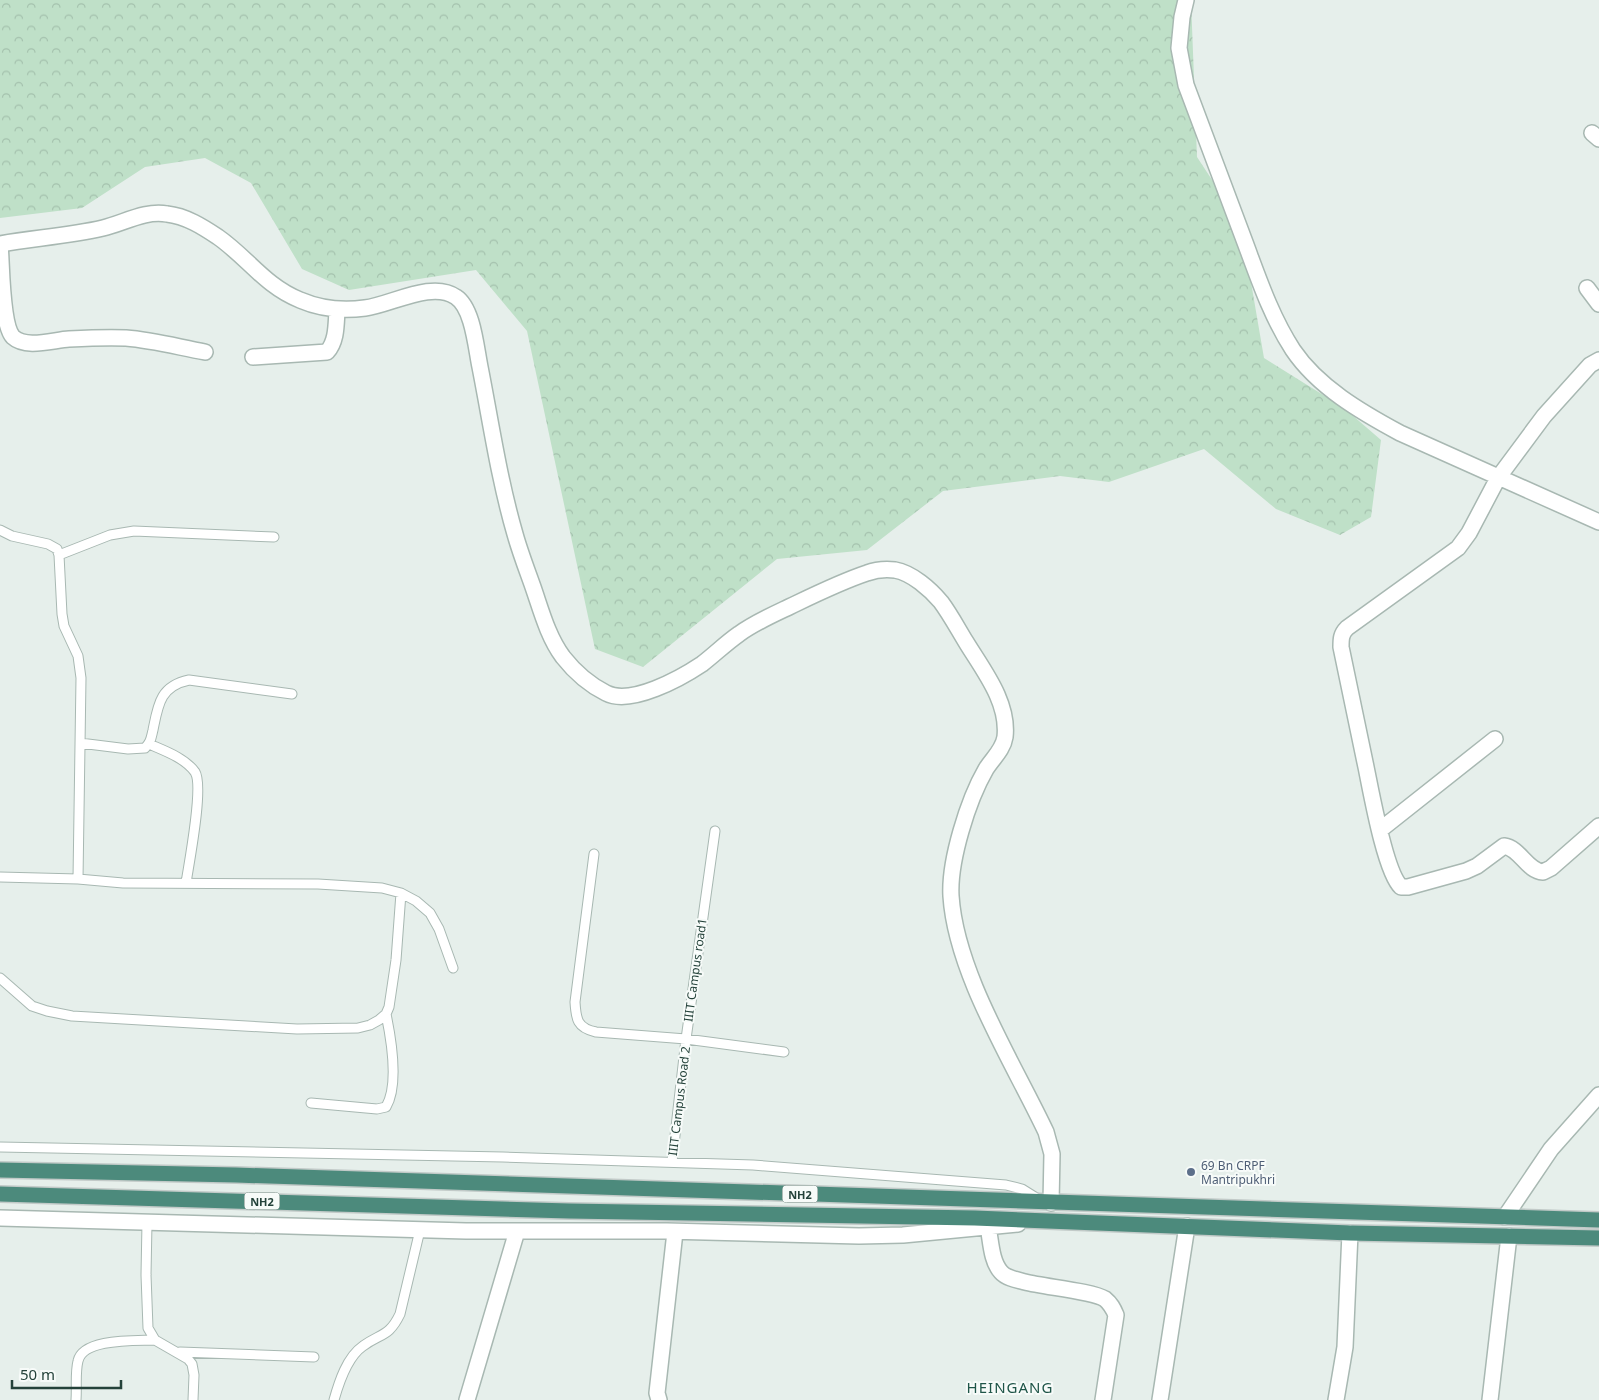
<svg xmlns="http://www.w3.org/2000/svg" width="1599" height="1400" font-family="'Noto Sans',sans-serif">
<defs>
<pattern id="forest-crowns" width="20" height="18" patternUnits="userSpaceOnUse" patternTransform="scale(1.25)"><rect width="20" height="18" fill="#bfe0c8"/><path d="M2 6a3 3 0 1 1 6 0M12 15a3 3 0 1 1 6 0" fill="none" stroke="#a4c1ad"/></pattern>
</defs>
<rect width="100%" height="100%" fill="#e6efeb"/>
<path fill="url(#forest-crowns)" d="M0 0H1191L1197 157 1241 224 1264 358 1344 408 1381 440 1371 517 1340 535 1276 509 1204 449 1109 482 1060 476 943 491 867 550 777 559 643 667 595 649 527 331 476 270 349 290 302 269 251 183 205 158 145 167 82 208 0 218Z"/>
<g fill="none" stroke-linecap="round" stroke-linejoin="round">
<defs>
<path id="service" d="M0 530 12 536 48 544 57 549 59 555 62 614 64 626 78 656 81 678 78 879
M59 555 110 535 134 531 274 537
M80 743 128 749 145 748C151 742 151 738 153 730 158 705 160 686 189 680L292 694
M149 744C165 751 185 758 195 772 204 786 189 863 186 883
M594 854 575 1002C576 1019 577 1028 596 1032L686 1039 784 1052
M0 877 78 879 123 883 318 884 382 888 401 893 416 901 430 913 439 929 453 968
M0 978 32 1006 47 1011 72 1016 297 1029 358 1028 370 1025 379 1020 386 1014 389 1007 396 960 401 893
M311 1103 377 1109 386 1107C399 1085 391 1038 386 1014
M0 1147 503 1157 753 1165 1006 1185 1022 1189 1038 1199
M672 1162 686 1039 715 831
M147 1223 146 1275 148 1328 155 1340 188 1359 192 1364 194 1375 193 1400
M180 1352 314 1357
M76 1400C77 1388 75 1373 78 1361 83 1338 136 1341 155 1340
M334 1400C339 1382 347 1357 363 1346 381 1333 389 1337 400 1314L420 1230"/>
<path id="minor" d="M1186 0 1182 17 1179 48 1186 85C1206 138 1226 192 1246 245 1259 280 1272 318 1293 350 1318 387 1361 412 1400 433L1599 522
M1592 133 1599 139
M0 244C34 238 69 236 103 228 124 223 145 210 167 214 186 216 203 227 218 237 248 258 265 286 300 300 321 309 343 311 365 308 391 305 432 280 456 297 473 308 476 348 480 367 491 423 499 479 515 534 520 552 527 570 533 587 541 610 548 637 563 657 574 671 590 685 606 693 631 706 681 678 702 664 715 654 726 643 739 634 754 623 772 615 789 607 814 595 840 582 867 573 875 570 886 569 895 570 912 573 930 589 941 602 950 614 958 629 966 642 983 670 1009 702 1005 737 1003 750 993 758 986 769 968 800 949 861 951 896 956 973 1013 1062 1046 1132L1052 1154 1051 1203
M0 244C2 263 1 324 13 337 26 349 53 340 69 339 88 338 107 337 126 338 152 340 178 347 205 352
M1587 288 1599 304
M253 357 327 352C337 341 336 324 337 310
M1599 360 1590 365 1544 416 1498 478 1469 533 1458 548 1347 628C1341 634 1341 639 1341 647 1349 687 1358 727 1366 767 1371 791 1385 872 1401 887H1408L1466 871 1477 866 1504 846C1520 848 1527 871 1543 872L1551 868 1599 826
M1380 830 1495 739
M1505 1217 1551 1149 1599 1095
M0 1218 466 1231H667L859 1236 903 1235 1018 1224
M988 1227C991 1241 991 1261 1001 1272 1006 1278 1017 1280 1025 1282 1044 1287 1092 1291 1105 1299 1111 1304 1113 1308 1116 1315L1103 1400
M467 1400 517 1231
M659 1400 657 1393 675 1232
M1160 1400 1187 1226
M1336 1400 1345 1347 1350 1233
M1490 1400 1509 1236"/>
<path id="trunk" d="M0 1170 236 1175 1599 1220
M0 1194 569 1211 975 1218 1350 1233 1599 1238"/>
</defs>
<use href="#service" stroke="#a8b8b2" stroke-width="11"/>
<use href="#minor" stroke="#a8b8b2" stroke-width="18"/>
<use href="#trunk" stroke="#c2cac8" stroke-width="18"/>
<use href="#service" stroke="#fff" stroke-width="9"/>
<use href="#minor" stroke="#fff" stroke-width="15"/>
<use href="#trunk" stroke="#4c8a7c" stroke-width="15"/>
</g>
<circle fill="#5c6f8a" stroke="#f7fbf9" stroke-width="2" cx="1191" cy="1172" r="5"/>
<g text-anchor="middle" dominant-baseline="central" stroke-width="4" stroke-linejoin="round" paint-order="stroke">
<g fill="#f7fbf9" stroke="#637a73" stroke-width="1">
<rect x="782.5" y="1185.5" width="35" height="17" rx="4"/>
<rect x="244.5" y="1192.5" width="35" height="17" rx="4"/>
</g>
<g font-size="11" font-weight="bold" fill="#24423a">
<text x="800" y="1194">NH2</text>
<text x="262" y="1201">NH2</text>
</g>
<g font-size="12" fill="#24423a" stroke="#f7fbf9">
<text transform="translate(695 970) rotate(-82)">IIIT Campus road1</text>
<text transform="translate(679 1101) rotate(-83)">IIIT Campus Road 2</text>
</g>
<g font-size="12" fill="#4e5e75" stroke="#f7fbf9" text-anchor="start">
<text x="1201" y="1165">69 Bn CRPF<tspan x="1201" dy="14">Mantripukhri</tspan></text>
</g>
<g font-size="15" letter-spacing="1" fill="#1f5548" stroke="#f7fbf9">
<text x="1010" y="1387">HEINGANG</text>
</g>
</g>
<path d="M12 1380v8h109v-8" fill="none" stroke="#24423a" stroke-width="2.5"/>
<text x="20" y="1380" font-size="15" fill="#24423a" stroke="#f7fbf9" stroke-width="4" paint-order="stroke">50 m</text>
</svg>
